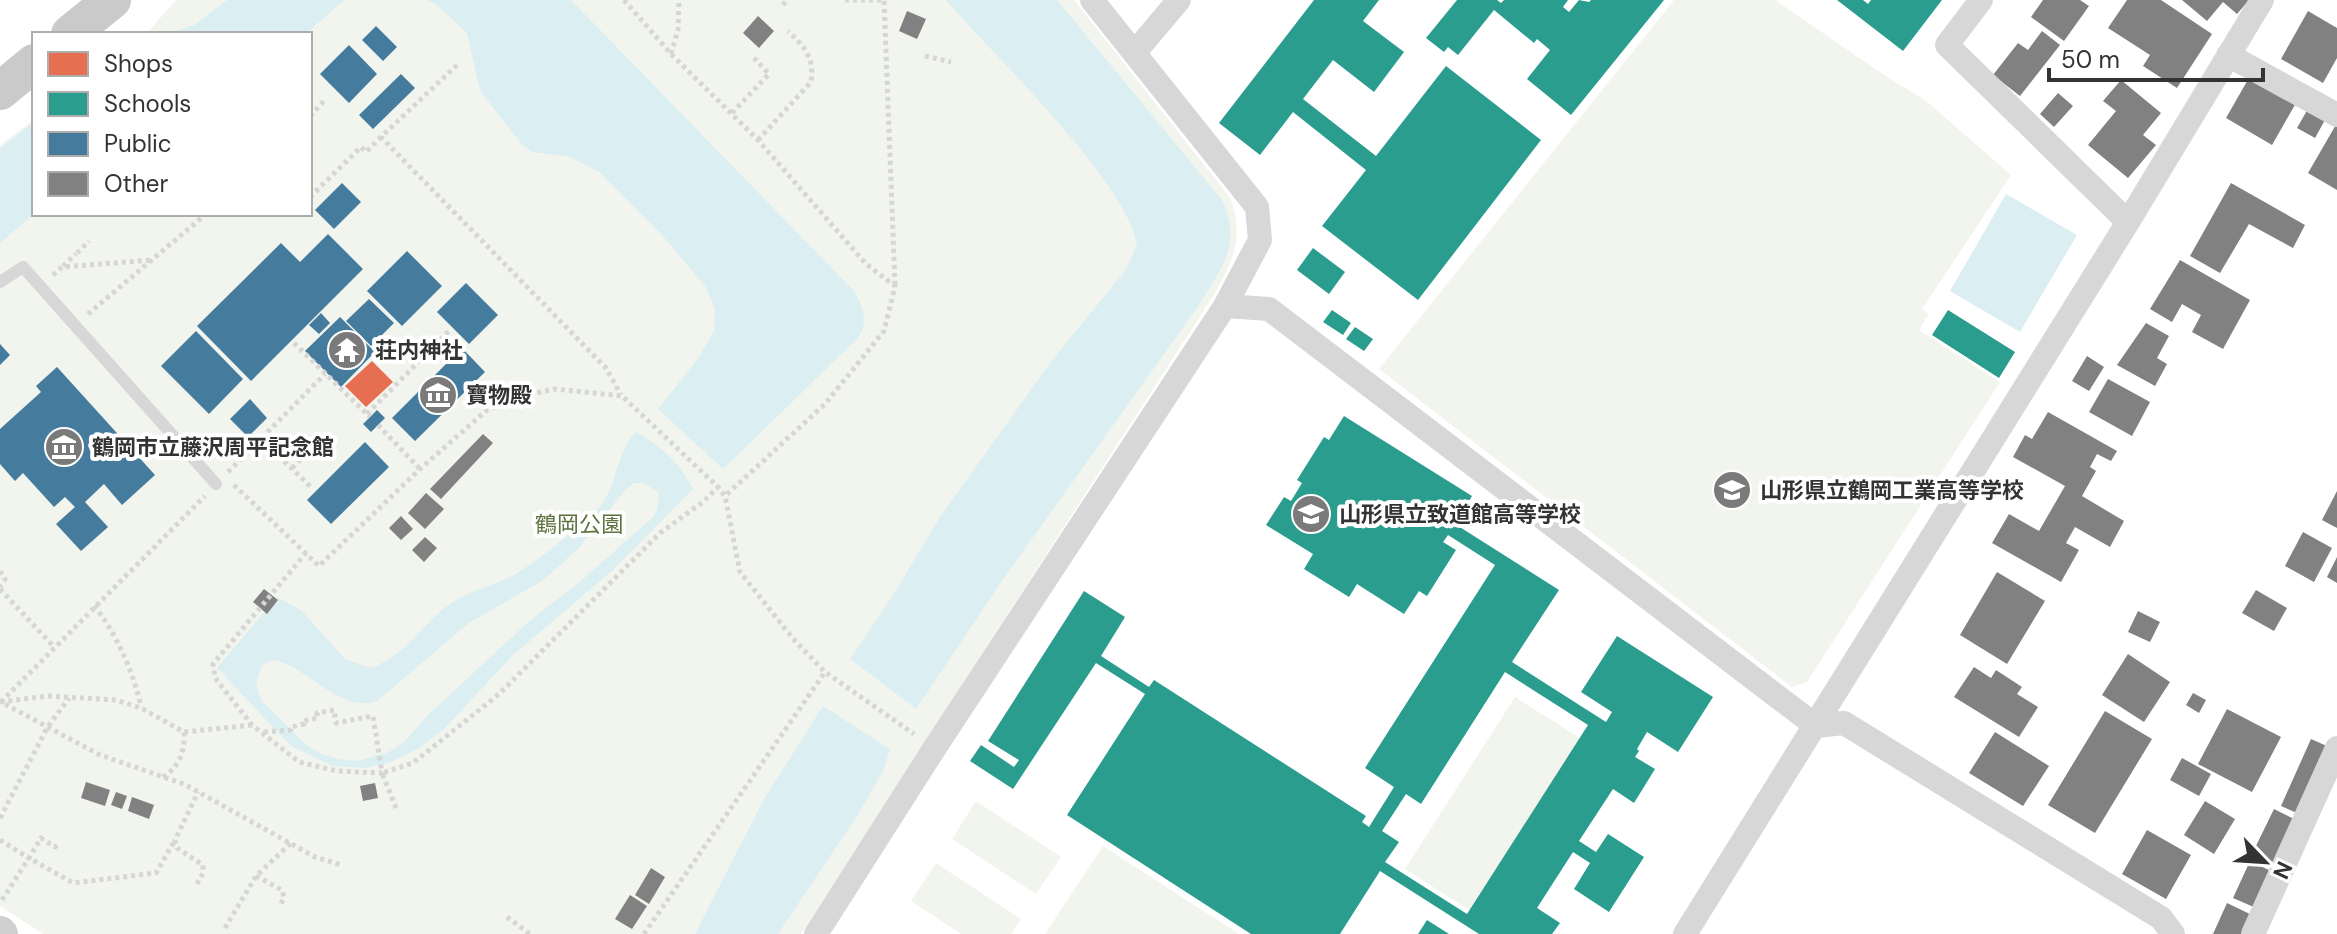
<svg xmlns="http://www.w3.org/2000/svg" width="2337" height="934" font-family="'DM Sans','Noto Sans JP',sans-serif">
<rect width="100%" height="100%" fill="#fff"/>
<path fill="#f2f5ed" d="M176 0H1074L1231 199C1243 238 1235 255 1217 290L801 934H43L0 906V145L34 120V214H310V34H146Z
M1674 0H1775L1887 77 1925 100 2011 175 1922 309 1929 314 1919 330 2000 382 1807 682 1792 687 1379 369Z
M1515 697 1580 738 1469 910 1405 869Z
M976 801 1061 857 1036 894 952 839Z
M1103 846 1239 934H1045Z
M936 863 1021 919 1011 934H961L911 901Z"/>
<path fill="#dbeef2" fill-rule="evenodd" d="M227 0H344L306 34H165L194 25Z
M427 0H571L855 292C863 308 869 322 858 338L723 469 658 409 699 357 714 331 715 309 705 286 662 235 599 172 570 157 532 152 521 143 480 91 467 33 437 5Z
M946 0H1057L1222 200C1243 243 1221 269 1199 305L999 585 916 709 850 659 893 595 940 517 1053 359 1125 271 1137 245C1127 181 992 54 946 0Z
M34 122V214L0 243V148Z
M2006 194 2077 235 2020 332 1950 291Z
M636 432C662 447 679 462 693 489L613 570 513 655 445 728 421 747 391 762 367 768 333 766 291 746 217 668 277 597 301 610 345 659 371 668C404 657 419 628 446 607 466 591 490 587 512 576 530 567 585 523 599 508 618 485 615 453 636 432ZM634 483H644L659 493 657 510 653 517 582 580 527 623 428 715 406 740 389 752 357 761 339 759 321 754 305 744 261 700 256 683 262 665 274 660C309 667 339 714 377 701L469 623 542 581 578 549 625 490Z
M823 706 890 749 884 769 857 816 778 934H695L764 799Z"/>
<path fill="#e76f51" d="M372 361 393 382 366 407 345 386Z"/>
<path fill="#2a9d8f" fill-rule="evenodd" d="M1314 0H1379L1363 21 1404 52 1374 92 1333 60 1303 99 1376 156 1446 66 1541 140 1418 300 1322 226 1366 170 1293 112 1260 155 1219 123Z
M1457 0H1497L1501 3 1504 0H1568L1563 7 1569 12 1579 0 1589 2 1591 0H1664L1571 115 1527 79 1550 50 1537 39 1534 43 1494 10 1458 55 1448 47 1444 52 1426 38Z
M1837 0H1863L1868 4 1871 0H1942L1903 51Z
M1313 248 1345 272 1329 294 1297 270Z
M1332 310 1351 323 1343 335 1323 322Z
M1948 310 2015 352 1999 378 1932 335Z
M1355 327 1373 339 1364 351 1346 339Z
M1344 416 1472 496 1455 524 1559 590 1512 662 1606 722 1612 712 1581 692 1617 636 1713 697 1678 752 1647 732 1637 749 1639 751 1635 757 1655 769 1634 803 1613 789 1579 841 1596 852 1608 834 1644 857 1609 912 1574 889 1590 863 1573 852 1537 908 1560 923 1552 934H1479L1380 871 1340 934H1251L1067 815 1145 694 1096 663 1013 789 970 761 981 745 1014 767 1019 760 988 741 1084 591 1125 617 1101 656 1149 687 1154 680 1366 816 1362 822 1369 827 1394 787 1365 768 1495 565 1448 535 1443 542 1456 550 1427 596 1419 591 1404 614 1357 584 1349 597 1304 569 1313 554 1266 525 1284 497 1291 501 1302 483 1297 480 1324 437 1329 440ZM1505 672 1588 725 1467 914 1385 862 1399 842 1382 831 1406 794 1421 804Z
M1427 920 1449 934H1418Z"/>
<path fill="#457b9d" d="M376 26 397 47 383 61 362 40Z
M349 45 377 74 349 103 320 74Z
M401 74 415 88 373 129 359 115Z
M342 183 361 202 334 229 315 210Z
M328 234 363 269 251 381 197 326 281 243 300 262Z
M407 251 442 286 402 326 367 291Z
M466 283 498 315 469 344 437 312Z
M369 299 394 323 371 346 346 321Z
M321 313 330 323 319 334 309 325Z
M340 317 375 352 341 387 305 351Z
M196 331 243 379 209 414 161 366Z
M0 344 10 355 0 365Z
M462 348 485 372 415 441 392 418Z
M57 367 155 475 122 505 104 484 85 502 108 527 81 551 56 524 75 507 65 497 54 507 23 473 15 481 0 464V429L41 392 36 386Z
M250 399 267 418 248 437 230 419Z
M377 410 385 418 371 432 363 424Z
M365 442 389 467 331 524 307 500Z"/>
<path fill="#818181" d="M2043 0H2080L2089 6 2064 41 2031 17Z
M2127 0H2161L2212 34 2177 88 2143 66 2150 55 2108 28Z
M2182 0H2249L2237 14 2223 2 2207 21Z
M907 11 926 19 917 39 899 31Z
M2308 11 2337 28V58L2323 83 2281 59Z
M758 16 774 31 759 48 743 33Z
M2042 31 2060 45 2020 96 1993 75 2018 43 2028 50Z
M2250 76 2296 103 2272 145 2226 118Z
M2121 80 2161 113 2143 135 2156 145 2128 178 2088 145 2116 111 2103 101Z
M2058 93 2073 106 2054 127 2040 114Z
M2309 107 2326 118 2315 138 2297 128Z
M2337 123V190L2308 173Z
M2231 183 2305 225 2293 248 2249 224 2220 273 2190 256Z
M2180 260 2250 300 2223 349 2192 332 2201 315 2182 304 2172 322 2150 309Z
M2146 323 2169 336 2157 358 2167 364 2155 386 2117 365Z
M2087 356 2104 367 2089 391 2072 381Z
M2108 379 2150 402 2132 436 2089 412Z
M2048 412 2117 451 2111 461 2097 454 2090 467 2096 471 2082 496 2124 521 2110 547 2075 527 2066 543 2079 550 2061 582 1992 543 2009 514 2039 531 2065 486 2013 457 2025 435 2032 439Z
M483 434 493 443 441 499 430 489Z
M2337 491V528L2322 520Z
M426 493 444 509 425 529 408 513Z
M401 516 413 529 401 540 389 528Z
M2303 532 2332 548 2314 582 2285 566Z
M425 537 437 548 424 562 412 550Z
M2337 557V583L2327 577Z
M1997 572 2045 601 2007 664 1960 635Z
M264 589 278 600 267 614 253 602Z
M2256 590 2287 608 2274 631 2242 613Z
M2138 611 2160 622 2150 642 2128 632Z
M2128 654 2170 682 2144 722 2102 695Z
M1974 667 1991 678 1996 670 2022 687 2017 694 2038 707 2019 737 1954 697Z
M2193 693 2206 700 2199 713 2186 705Z
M2227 709 2281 737 2252 792 2198 764Z
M2105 711 2152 739 2095 833 2048 805Z
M1995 732 2049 766 2023 806 1969 773Z
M2311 739 2329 747 2299 814 2281 806Z
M2182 758 2211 774 2199 796 2170 780Z
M86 782 110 790 105 806 81 798Z
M375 783 378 798 363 801 360 786Z
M116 792 127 796 122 809 111 805Z
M132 797 154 805 149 819 128 811Z
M2205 801 2235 819 2214 854 2184 835Z
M2274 809 2298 821 2277 864 2253 852Z
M2147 830 2191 855 2166 899 2122 874Z
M2250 861 2273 872 2256 908 2233 898Z
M651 868 665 877 649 904 635 895Z
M630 895 647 906 632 929 615 919Z
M2227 903 2252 915 2243 934H2213Z"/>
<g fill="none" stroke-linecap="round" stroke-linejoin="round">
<path stroke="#d6d6d6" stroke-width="5" stroke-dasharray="4 4" stroke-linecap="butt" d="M624 0 671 54 758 140 866 264 895 286 884 331 825 404 725 496
M845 0H884L895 285
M783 5 787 0
M671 54 678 30 679 0
M925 56 951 62
M457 65 381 137 606 368 621 395
M732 113 769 74 754 58
M310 116 324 101
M758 140 811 82C815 58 804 46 788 31
M310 197 361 147 366 152 381 137
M77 253 89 241
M63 266 76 254
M53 275 62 267 152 260
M88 314 206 214
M294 343 370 417
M367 414 449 331
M378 425 420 469
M261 439 311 487
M292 468 309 451
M228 472 325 374
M234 485 319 566 420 469 487 410 523 396 555 389 622 396 718 487 725 496 740 572 795 641 825 672 914 734
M0 571 5 579 0 587
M0 589 54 647
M94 606C115 630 135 676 141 707
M1 702 205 496
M252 725 184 732 141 708 116 700 48 696 1 702 100 755 184 784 315 857 341 865
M264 732 291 730V727L304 724 303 721 318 718 317 713 334 710 336 723 373 716 382 773 337 771 299 762 252 725 215 678 213 664 306 553
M163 777C179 767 185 752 184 732
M396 808 382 773 413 763 499 694 660 533 703 502 718 487
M0 818 47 728 69 698
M0 840 29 858 0 903
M57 845 55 847 41 838 29 858 73 883 156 873 175 840
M256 876 282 890 284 898 280 905
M197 884 203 873V865L177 848 175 840 198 792
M507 917 530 934
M225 928 256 876 291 843
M644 934 825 672"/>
<path stroke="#d7d7d7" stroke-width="12" d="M0 282 23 267 216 484"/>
<path stroke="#d7d7d7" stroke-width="24" d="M1981 0 1947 45 2128 222
M1135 52 1179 0
M2228 55 2337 115
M1225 306 1269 309 1816 726 1844 723 2161 918 2173 934
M816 934 934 749 1225 306 1260 240 1257 207 1092 0
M1685 934 2128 222 2262 0
M2253 934 2337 748"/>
<path stroke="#d0d0d0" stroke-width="34" d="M0 933 1 934"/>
<path stroke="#cacaca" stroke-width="38" d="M70 34 112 0
M0 91 34 63"/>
</g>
<defs>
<symbol id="temple-disc" viewBox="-11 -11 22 22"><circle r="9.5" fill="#7a7a7a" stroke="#fff"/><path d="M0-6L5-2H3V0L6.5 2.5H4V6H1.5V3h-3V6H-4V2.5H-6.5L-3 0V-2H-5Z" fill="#fff"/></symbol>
<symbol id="museum-disc" viewBox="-11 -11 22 22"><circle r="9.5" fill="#7a7a7a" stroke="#fff"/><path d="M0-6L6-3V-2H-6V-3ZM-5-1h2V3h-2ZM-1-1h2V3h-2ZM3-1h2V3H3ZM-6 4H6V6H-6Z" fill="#fff"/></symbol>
<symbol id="school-disc" viewBox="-11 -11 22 22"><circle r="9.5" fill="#7a7a7a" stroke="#fff"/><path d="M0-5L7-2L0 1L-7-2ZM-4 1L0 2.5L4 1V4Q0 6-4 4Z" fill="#fff"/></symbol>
</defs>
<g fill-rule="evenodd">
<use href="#temple-disc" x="325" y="328" width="44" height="44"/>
<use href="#museum-disc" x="416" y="373" width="44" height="44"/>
<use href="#museum-disc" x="42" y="425" width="44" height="44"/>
<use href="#school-disc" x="1710" y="468" width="44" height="44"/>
<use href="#school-disc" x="1289" y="492" width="44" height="44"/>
</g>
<g text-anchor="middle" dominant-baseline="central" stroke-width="8" stroke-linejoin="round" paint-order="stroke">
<g font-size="22" font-weight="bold" fill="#333" stroke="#fff" text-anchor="start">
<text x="375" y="350">荘内神社</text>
<text x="466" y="395">寶物殿</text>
<text x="92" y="447">鶴岡市立藤沢周平記念館</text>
<text x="1760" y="490">山形県立鶴岡工業高等学校</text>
<text x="1339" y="514">山形県立致道館高等学校</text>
</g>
<g font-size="22" fill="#5e723d" stroke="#fff">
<text x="579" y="524">鶴岡公園</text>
</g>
</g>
<rect x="32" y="32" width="280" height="184" fill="#ffffff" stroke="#adadad" stroke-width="2"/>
<rect x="48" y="52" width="40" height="24" fill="#e76f51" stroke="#adadad" stroke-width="2"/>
<text x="104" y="72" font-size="24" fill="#333333">Shops</text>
<rect x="48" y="92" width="40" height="24" fill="#2a9d8f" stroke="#adadad" stroke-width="2"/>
<text x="104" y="112" font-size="24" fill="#333333">Schools</text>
<rect x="48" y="132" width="40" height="24" fill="#457b9d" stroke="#adadad" stroke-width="2"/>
<text x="104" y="152" font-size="24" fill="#333333">Public</text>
<rect x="48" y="172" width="40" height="24" fill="#818181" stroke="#adadad" stroke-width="2"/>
<text x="104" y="192" font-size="24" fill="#333333">Other</text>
<g transform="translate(2265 862) rotate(115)" stroke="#ffffff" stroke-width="6" paint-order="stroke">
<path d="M0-6L14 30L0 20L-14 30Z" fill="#333333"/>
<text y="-12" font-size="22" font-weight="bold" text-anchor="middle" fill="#333333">N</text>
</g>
<path d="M2049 68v12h214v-12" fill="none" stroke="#333333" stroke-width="4"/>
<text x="2061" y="68" font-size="24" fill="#333333" stroke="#ffffff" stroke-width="6" paint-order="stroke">50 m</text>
</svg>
